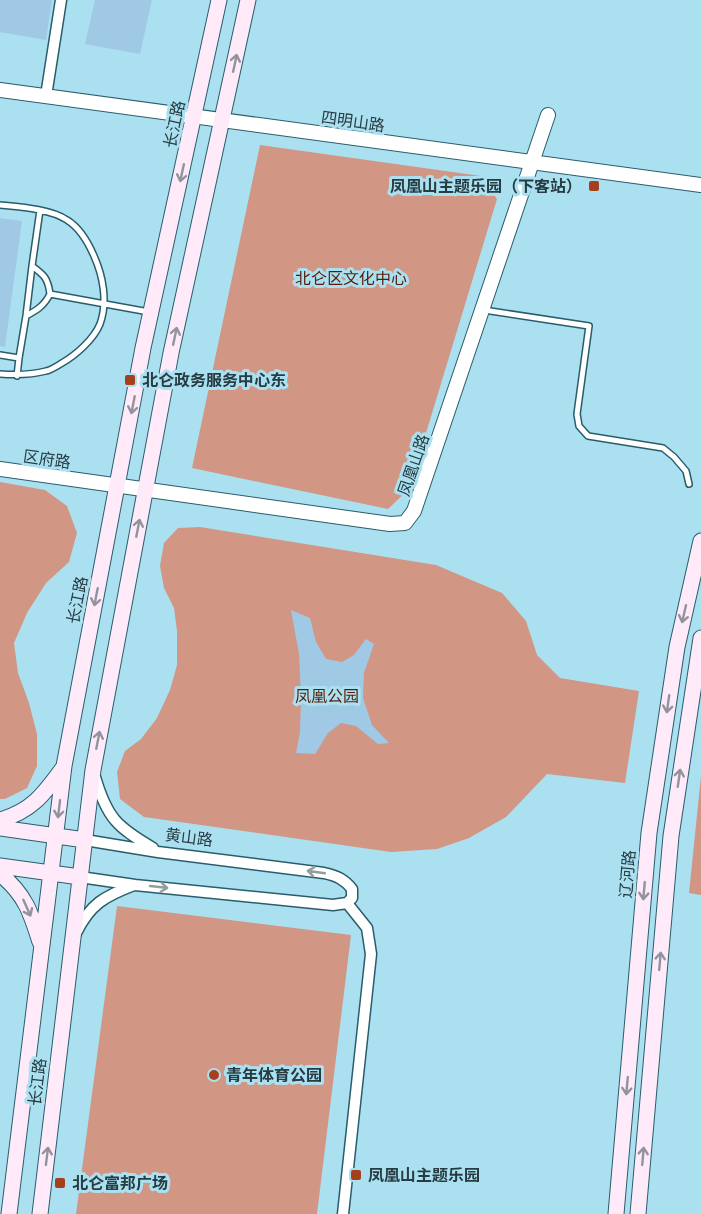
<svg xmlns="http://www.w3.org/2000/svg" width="701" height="1214" font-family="'Archivo Narrow','Noto Sans SC',sans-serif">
<rect width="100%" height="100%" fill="#abe0f0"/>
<path fill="#d19684" d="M260 145 481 176 497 199 409 489 388 509 192 468Z
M0 482 45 490 67 506 77 533 69 562 46 583 27 613 14 643 18 673 29 703 37 734V766L27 788 5 799H0Z
M200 527 436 565 502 593 526 621 537 655 560 678 639 691 625 783 547 774 506 817 469 838 437 849 391 852 144 817 120 799 117 772 125 751 141 739 157 718 170 690 177 665V631L174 608 164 588 160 566 164 543 178 528Z
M701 776V895L689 893Z
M117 906 351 935 317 1214H76Z"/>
<path fill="#a0c9e5" d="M0 0H52L46 40 0 32Z
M95 0H152L140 54 85 44Z
M0 218 22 221 5 347 0 346Z
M291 610 310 618 316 642 326 659 342 662 354 655 366 639 374 644 364 673 363 698 372 725 389 743 378 744 356 726 341 723 328 733 315 754 296 753 300 732 301 698 299 654Z"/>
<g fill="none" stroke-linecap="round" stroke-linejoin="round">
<defs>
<path id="service" d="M0 205C20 207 51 209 67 220 80 228 88 242 94 256 103 276 108 302 100 324 94 339 76 355 62 363 57 366 51 370 46 371 31 375 15 375 0 374
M40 210 32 266C44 275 48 278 50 294
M484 310 589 326 577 414 579 426 588 436 663 448 674 457 686 471 689 484
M26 316 32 266
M0 355 19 358 26 316C37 310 44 306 50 294L149 312
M17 376 19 358"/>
<path id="minor" d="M46 96 61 0
M95 777C107 818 117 827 153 848
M80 877 135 885 333 905 347 903 352 898V889C344 879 337 876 324 873L158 852 85 840
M76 933C90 904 105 896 134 885
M343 1214 371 954 367 928 347 903"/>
<path id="tertiary" d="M0 90 701 185
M0 469 390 524 405 523 414 511 548 115"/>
<path id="secondary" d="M0 820C32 811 44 794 63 768
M0 828 85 840
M0 866 80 877
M0 874C25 894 31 913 40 942
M9 1214 64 766 143 348 219 0
M40 1214 93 770 171 353 248 0
M616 1214 649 833 677 647 701 541
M638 1214 671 836 701 638"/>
</defs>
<use href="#service" stroke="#295d6b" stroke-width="8"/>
<use href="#minor" stroke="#295d6b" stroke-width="13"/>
<use href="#tertiary" stroke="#295d6b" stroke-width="16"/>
<use href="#secondary" stroke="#295d6b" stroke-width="17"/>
<use href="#service" stroke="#fff" stroke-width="5"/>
<use href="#minor" stroke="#fff" stroke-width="10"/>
<use href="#tertiary" stroke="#fff" stroke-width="14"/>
<use href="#secondary" stroke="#feeaf8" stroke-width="15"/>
</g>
<defs><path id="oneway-shaft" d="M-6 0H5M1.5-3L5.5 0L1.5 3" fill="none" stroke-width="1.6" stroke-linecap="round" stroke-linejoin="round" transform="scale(1.5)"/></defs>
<g stroke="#92939d">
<use href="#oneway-shaft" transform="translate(235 63) rotate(-78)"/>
<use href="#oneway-shaft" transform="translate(182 173) rotate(102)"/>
<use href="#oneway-shaft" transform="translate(175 336) rotate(-78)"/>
<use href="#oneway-shaft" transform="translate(133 405) rotate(101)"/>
<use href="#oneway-shaft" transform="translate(138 528) rotate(-79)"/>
<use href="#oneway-shaft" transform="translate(96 597) rotate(101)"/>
<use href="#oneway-shaft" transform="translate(684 614) rotate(103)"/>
<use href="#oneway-shaft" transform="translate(668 704) rotate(98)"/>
<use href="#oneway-shaft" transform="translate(98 740) rotate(-79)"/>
<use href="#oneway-shaft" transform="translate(679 778) rotate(-82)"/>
<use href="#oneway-shaft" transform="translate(59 809) rotate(97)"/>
<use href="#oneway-shaft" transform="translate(644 891) rotate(95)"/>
<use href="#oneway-shaft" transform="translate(27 908) rotate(66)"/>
<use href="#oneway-shaft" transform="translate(660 961) rotate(-85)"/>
<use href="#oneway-shaft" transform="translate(627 1086) rotate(95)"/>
<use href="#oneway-shaft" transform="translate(47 1156) rotate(-83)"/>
<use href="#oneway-shaft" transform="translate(643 1156) rotate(-85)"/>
</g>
<g stroke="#929ea0">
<use href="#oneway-shaft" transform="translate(316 872) rotate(-172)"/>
<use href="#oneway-shaft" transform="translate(159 887) rotate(6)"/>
</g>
<g fill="#a63f1c" stroke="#abe0f0" stroke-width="2">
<rect x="588" y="180" width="12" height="12" rx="3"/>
<rect x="124" y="374" width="12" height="12" rx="3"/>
<circle cx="214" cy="1075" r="6"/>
<rect x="350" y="1169" width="12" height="12" rx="3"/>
<rect x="54" y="1177" width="12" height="12" rx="3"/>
</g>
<g text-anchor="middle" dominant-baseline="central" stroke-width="6" stroke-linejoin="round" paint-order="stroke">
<g font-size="16" fill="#263c42" stroke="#abe0f0">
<text transform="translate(353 121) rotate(8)">四明山路</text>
<text transform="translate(174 124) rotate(-78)">长江路</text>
<text transform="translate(47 459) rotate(8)">区府路</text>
<text transform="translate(413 465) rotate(-71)">凤凰山路</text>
<text transform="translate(77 600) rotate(-79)">长江路</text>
<text transform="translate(189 837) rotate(7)">黄山路</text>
<text transform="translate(627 874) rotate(-85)">辽河路</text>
<text transform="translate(37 1082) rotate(-83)">长江路</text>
</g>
<g font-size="16" font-weight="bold" fill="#263c42" stroke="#abe0f0" text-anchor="start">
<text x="582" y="186" text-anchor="end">凤凰山主题乐园（下客站）</text>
<text x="142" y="380">北仑政务服务中心东</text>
<text x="226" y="1075">青年体育公园</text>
<text x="368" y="1175">凤凰山主题乐园</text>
<text x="72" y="1183">北仑富邦广场</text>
</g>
<g font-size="16" fill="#561c09" stroke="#abe0f0">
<text x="351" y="278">北仑区文化中心</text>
<text x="327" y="696">凤凰公园</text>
</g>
</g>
</svg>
